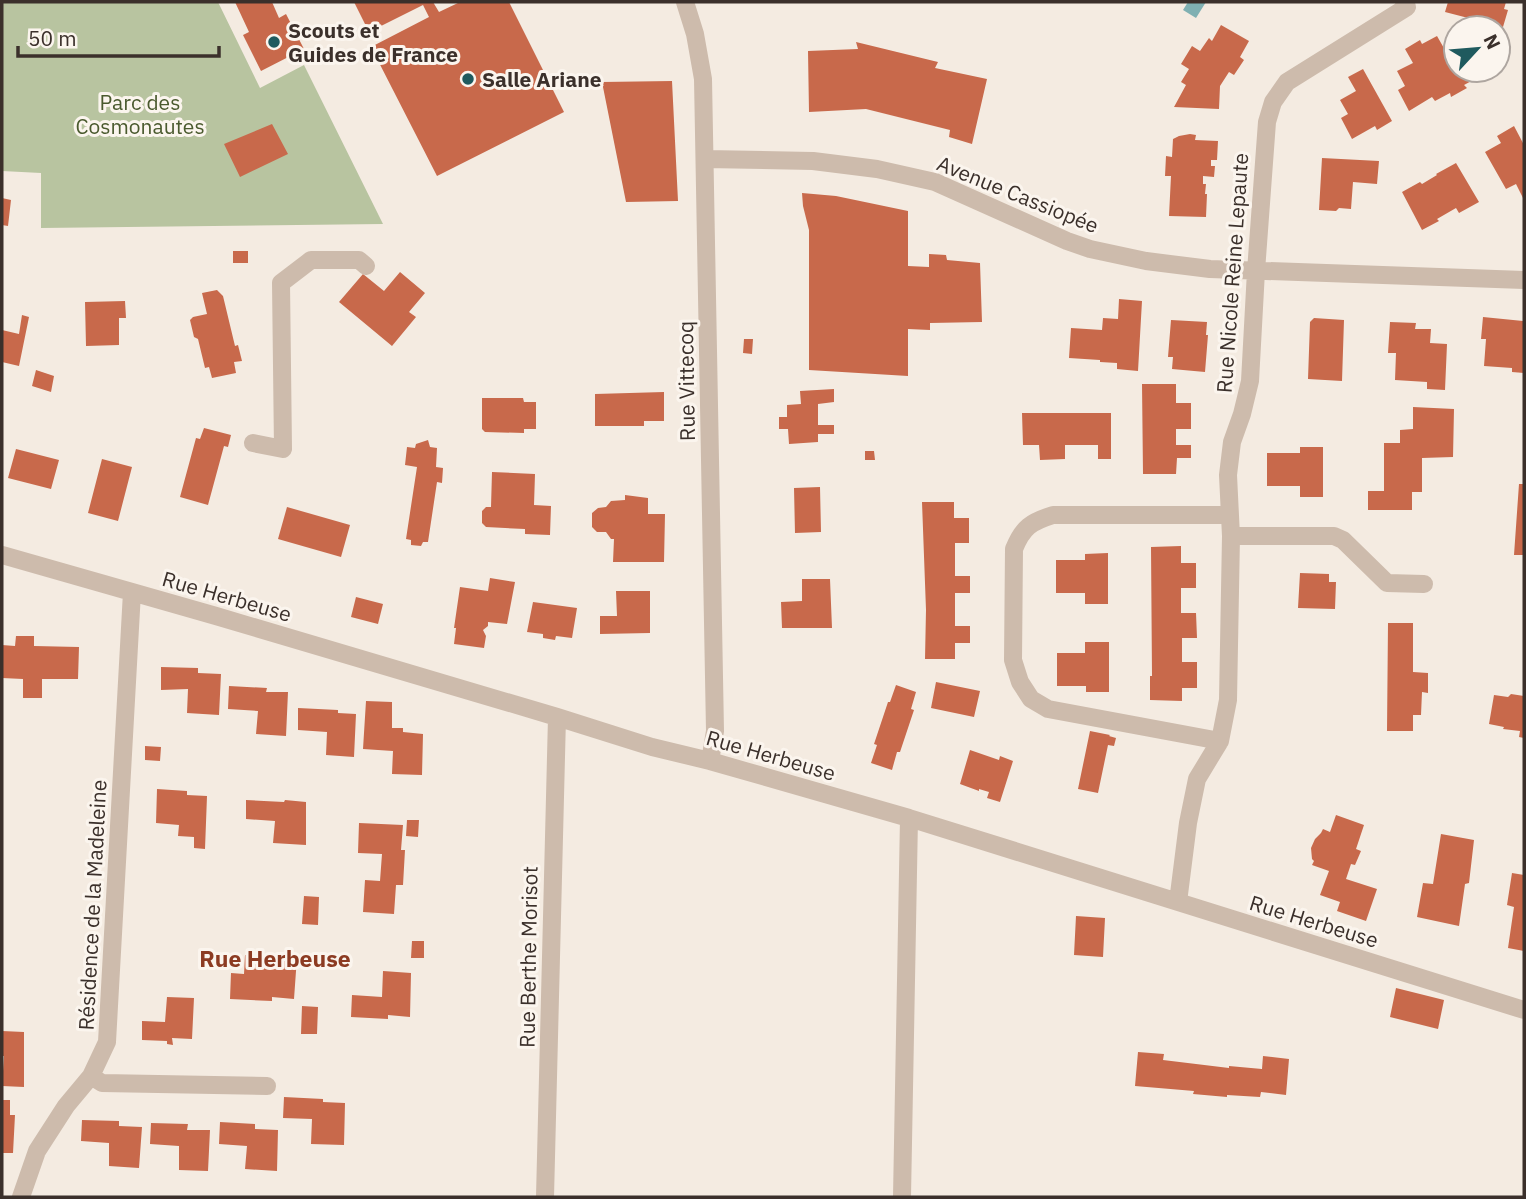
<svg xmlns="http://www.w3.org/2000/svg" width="1526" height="1199" font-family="'IBM Plex Sans',sans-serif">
<rect width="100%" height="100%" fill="#f4ebe1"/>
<path fill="#b8c4a0" d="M2 2H218L260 88 304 65 383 224 41 228V173L2 171Z"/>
<path fill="#7fb0b2" d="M1188 2H1206L1196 18 1183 10Z"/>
<path fill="#c8694b" d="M235 2H272L279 18 286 14 304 49 261 71 243 35 249 32Z
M354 2H433L439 12 460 2H509L564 112 437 176 371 47 429 17 423 5 377 28 374 22 366 26Z
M1448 2H1506L1504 9 1508 10 1503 27 1445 12Z
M1221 25 1249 41 1240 57 1244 60 1234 75 1229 72 1220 86 1219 109 1174 107 1186 85 1181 82 1189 69 1181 64 1192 46 1200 51 1209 38 1212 41Z
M1437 36 1445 50 1456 43V70H1487L1488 72 1464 85 1467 88 1451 97 1450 93 1435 101 1432 97 1409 111 1398 90 1405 86 1397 71 1413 63 1405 49 1420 40 1422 44Z
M856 42 938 62 935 68 987 79 972 144 949 137 950 130 866 109 809 112 808 51 858 49Z
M1363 69 1392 121 1377 130 1375 126 1352 139 1341 118 1348 114 1340 100 1356 91 1348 77Z
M672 81 678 201 626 202 602 82Z
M272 124 288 154 240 177 224 144Z
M1514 126 1524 145V200L1516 184 1506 189 1485 152 1501 143 1497 136Z
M1190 134 1196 135 1195 140 1218 141 1217 160H1211V166H1215L1214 177 1203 176V184H1206L1205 194H1207L1206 217 1169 216 1171 176H1165L1166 156 1172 157 1173 139 1179 136Z
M1322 158 1379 161 1377 184 1353 182 1351 209 1339 208 1336 211 1319 210Z
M1456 163 1479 202 1459 213 1456 208 1437 219 1439 221 1422 230 1402 192 1420 182 1422 184 1437 175 1436 174Z
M802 193 836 196 908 211V266L929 267V254L946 255 947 260 980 263 982 322 930 323V330L908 329V376L809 370V230L803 206Z
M2 198 11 200 8 226 2 225Z
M233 251H248V263H233Z
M400 272 425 293 409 312 416 317 392 346 339 302 363 274 384 291Z
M217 290 223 296 235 346 238 345 242 361 234 362 236 373 212 378 209 367 205 368 198 339 194 337 190 320 193 317 207 314 202 293Z
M1119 299 1142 301 1138 371 1117 369V363L1100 362V360L1069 358 1071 328 1102 330 1103 318 1118 319Z
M125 301 126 318H119V345L86 346 85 302Z
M22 315 29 317 19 366 2 362V330L19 334Z
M1483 317 1523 321 1524 373 1512 372V368L1484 366 1486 339H1481Z
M1314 318 1344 320 1342 381 1308 379 1310 322Z
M1171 320 1207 322 1206 335H1208L1205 372 1172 369 1173 357H1168Z
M1390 322 1416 323 1415 329H1431L1430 343 1447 344 1445 390 1427 389V382L1395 380 1396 353H1388Z
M744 339H753L752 354 743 353Z
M36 370 54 376 51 392 32 386Z
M1142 384H1176V403H1191V429H1176V445H1191V458H1177L1176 474H1143Z
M834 389V402L818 404V425H834V434H818V442L789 444 788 429H779V417H787V405L801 404 800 391Z
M664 392V421H644V426H595V394Z
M482 398H523L524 402H536V429H524V433L485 432 482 429Z
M1413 407 1454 409 1453 457 1422 458V492H1412V510H1368V491H1384V443H1400V430L1413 429Z
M1022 413H1111V459H1098V445H1065V459L1040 460 1039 445H1023Z
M204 428 231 435 228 447 224 446 208 505 180 497 196 438 200 439Z
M428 440 430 447 437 448 436 467 443 468 442 483 437 482 428 542H423L421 546 411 545V540L406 539 417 467 405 465 407 447 415 448 416 444Z
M1300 447H1323V497H1300V486H1267V453H1300Z
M16 449 59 460 51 489 8 478Z
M865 451H874L875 460H865Z
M102 459 132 467 118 521 88 513Z
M492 472 535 474 534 505 551 506 550 535 525 534V529L486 527 482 523V511L486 507H491Z
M1519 484H1524V555H1514Z
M820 487 821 532 795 533 794 488Z
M625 495 648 498V514H665L664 562H613L614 539H611L606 532H597L592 527V513L598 508 606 507 611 501 625 500Z
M922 502H954V518H969V543H955V576H970V593H955V626H970V643H955V659H925L926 610Z
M287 507 350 525 341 557 278 539Z
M1181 546V563H1196V588H1181V613H1196L1197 638H1182V662H1197V688H1182V701L1150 700V676H1152L1151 547Z
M1108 553V604H1085V593H1056V560H1085V554Z
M1300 573 1329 574V582H1336L1335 609 1298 608Z
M490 578 515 582 507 624 488 622V626L483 630 486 636 484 648 454 644 456 628H454L460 587 488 591Z
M802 579H830L832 628H782L781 602 802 601Z
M616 591H650V633L600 634V616H617Z
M356 597 383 604 378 624 351 617Z
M533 602 577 608 572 638 556 636 555 640 543 638V634L527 632Z
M1388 623H1413V672L1428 673V693L1422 692 1421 715H1413V731H1387Z
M16 636H34V646L79 647 78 679H42V698H23V679L2 678V645L15 646Z
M1085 642H1109V692H1086V686H1057V653H1085Z
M161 667 198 668V673L221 674 219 715 187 713 188 689 161 690Z
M936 682 980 691 974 717 931 708Z
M896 685 916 692 911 709 914 710 900 752H897L892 770 871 763 877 745 874 744 888 702H890Z
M229 686 267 688 266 692H288L286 736 256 734 258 711 228 709Z
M1511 694 1524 696V738L1519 737 1520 731 1503 729 1504 727 1489 724 1494 695 1508 697Z
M366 701 392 702V728H403V732L423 734 422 775 392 774 393 751 363 749Z
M298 708 338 710V713L356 714 354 757 326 755 327 732 298 730Z
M1090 731 1110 735 1109 736 1116 738 1114 746 1108 745 1098 793 1078 789Z
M145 746 161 747 160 761 145 760Z
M970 750 999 760 1000 756 1013 761 1000 802 987 798 989 792 979 789V791L960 784Z
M157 789 187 791V795L207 796 205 849 194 848V837L178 836 179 825 156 823Z
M246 800 284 802 285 800 306 802V845L273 843 275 821 246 819Z
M1336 815 1364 825 1356 849 1361 851 1355 865 1351 864 1346 879 1377 889 1366 921 1337 911 1340 902 1320 895 1329 871 1312 865 1314 861 1312 859 1311 848 1315 839 1321 833 1323 829 1330 832Z
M407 820H419L418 837 406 836Z
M359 823 403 825 401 850H405L403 885H396L394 914 363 912 365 880 380 881 382 854 358 853Z
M1441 834 1474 840 1469 883 1465 884 1459 926 1417 917 1423 883 1433 884Z
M1512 873 1524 875V951L1508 948 1514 907 1507 905Z
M304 896 319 897 318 925 302 924Z
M1076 916 1105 918 1103 957 1074 955Z
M412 941H424V958H411Z
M245 955 297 957 294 999 272 997V1001L230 999 231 973 244 974Z
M383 971 411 973 410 1017 388 1015V1019L351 1017 352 995 382 997Z
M1396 988 1444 1000 1438 1029 1390 1017Z
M167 997 194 998 192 1039 172 1038 173 1045 167 1044V1041L142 1040V1021L165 1022Z
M302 1006 318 1007 317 1034H301Z
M2 1031 24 1032V1087L2 1086 4 1056H2Z
M1138 1052 1164 1054 1163 1060 1229 1068V1066L1262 1069 1263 1056 1289 1059 1286 1095 1261 1092 1260 1097 1227 1095V1097L1193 1094 1194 1091 1135 1086Z
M284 1097 323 1099V1102L345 1103 344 1145 311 1144 312 1119 283 1118Z
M2 1100H10V1115H15L13 1153H2Z
M82 1120 119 1121V1126L142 1127 139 1168 109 1166V1143L81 1141Z
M220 1122 255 1124V1129L278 1130 277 1171 245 1169 247 1146 219 1144Z
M151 1123 188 1124 187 1130H210L208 1171 179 1170V1146L150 1144Z"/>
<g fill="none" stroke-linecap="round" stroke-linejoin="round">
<path stroke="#cdbbac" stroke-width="18" d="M685 2 695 34 703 79 715 731 710 761
M705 159 813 161 877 169 935 182 1067 241 1090 249 1146 261 1210 269 1524 280
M253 443 283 449 281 283 311 260H359L366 266
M1231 536H1334L1343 540 1387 583 1424 584
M2 555 216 616 557 717 652 747 710 761 909 818 1524 1010
M1220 741 1048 709 1031 699 1020 682 1013 660 1014 549C1023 527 1031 522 1053 515H1230
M1178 902 1188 823 1197 779 1220 741 1228 700 1231 536 1228 475 1232 442 1242 414 1250 381 1256 271 1267 122 1273 102 1287 82 1407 7 1404 2
M91 1076 102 1083 267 1086
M21 1197 37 1151 66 1106 91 1076 107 1042 132 592
M545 1197 557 717
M902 1197 909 818"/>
</g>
<g fill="#1f5a5e" stroke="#fbf5ee" stroke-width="2.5">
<circle cx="274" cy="42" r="7"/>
<circle cx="468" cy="79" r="7"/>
</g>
<g text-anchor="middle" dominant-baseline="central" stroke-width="6" stroke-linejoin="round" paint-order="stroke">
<g font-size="21" font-weight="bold" fill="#3b302b" stroke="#fbf5ee" text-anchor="start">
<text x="288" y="30">Scouts et<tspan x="288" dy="24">Guides de France</tspan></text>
<text x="482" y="79">Salle Ariane</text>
</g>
<g font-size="21" fill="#4a5a2e" stroke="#fbf5ee">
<text x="140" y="102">Parc des<tspan x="140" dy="24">Cosmonautes</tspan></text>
</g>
<g font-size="21" fill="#3b302b" stroke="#fbf5ee">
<text transform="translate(1018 194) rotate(22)">Avenue Cassiopée</text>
<text transform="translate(1232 273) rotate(-86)">Rue Nicole Reine Lepaute</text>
<text transform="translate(686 381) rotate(-91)">Rue Vittecoq</text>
<text transform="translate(227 596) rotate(16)">Rue Herbeuse</text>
<text transform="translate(771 755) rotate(16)">Rue Herbeuse</text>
<text transform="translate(92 905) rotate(-87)">Résidence de la Madeleine</text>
<text transform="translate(1314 921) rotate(17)">Rue Herbeuse</text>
<text transform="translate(528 957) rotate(-89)">Rue Berthe Morisot</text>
</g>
<g font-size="23" font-weight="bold" fill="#8c3b22" stroke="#fbf5ee">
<text x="275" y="958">Rue Herbeuse</text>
</g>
</g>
<rect width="1526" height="1199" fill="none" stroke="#3b302b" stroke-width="7"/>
<g transform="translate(1477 49) rotate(64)"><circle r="33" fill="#fbf5ee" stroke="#aea6a0" stroke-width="2"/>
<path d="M0-5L12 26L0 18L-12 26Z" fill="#1f5a5e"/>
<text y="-10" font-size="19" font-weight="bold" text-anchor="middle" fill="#3b302b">N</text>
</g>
<path d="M18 46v10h201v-10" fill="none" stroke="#3b302b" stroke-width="3.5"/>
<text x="28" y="46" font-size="21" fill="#3b302b" stroke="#fbf5ee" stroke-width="5" paint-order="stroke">50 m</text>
</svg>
